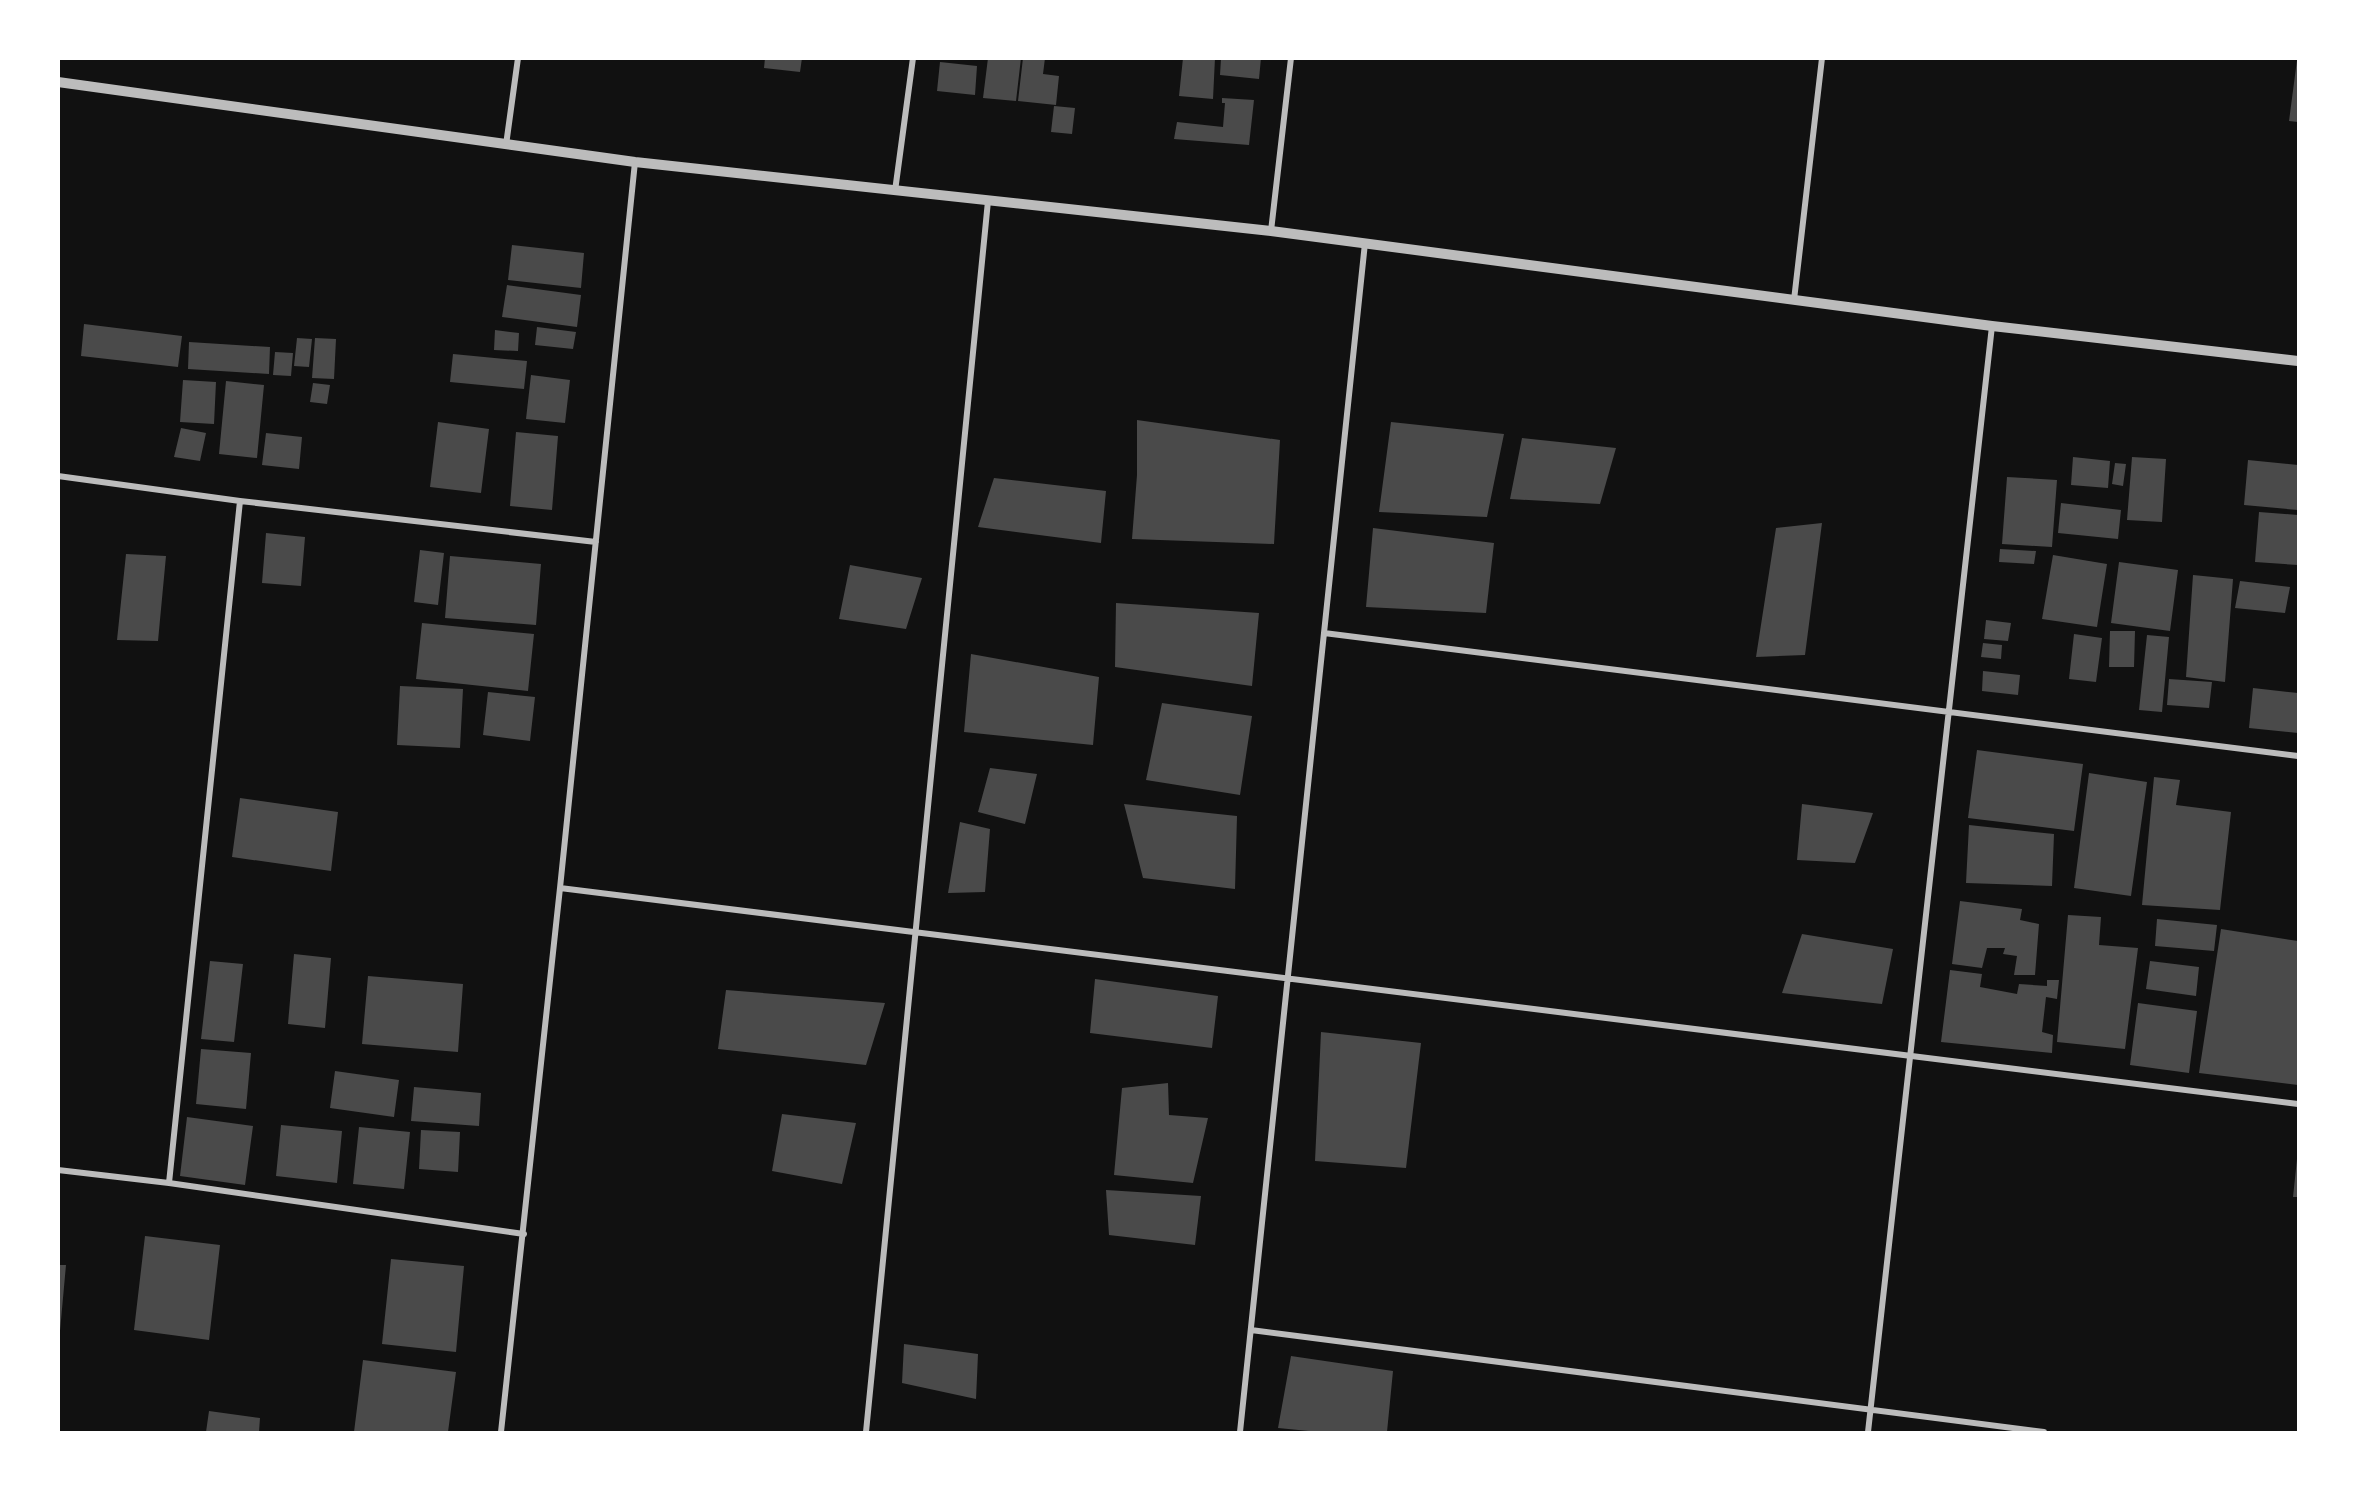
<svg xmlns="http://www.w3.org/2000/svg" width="2357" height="1491" font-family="Merriweather,serif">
<rect width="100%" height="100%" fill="#111"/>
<path fill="#4a4a4a" d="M765 58H802L800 72 764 68Z
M988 58H1021L1016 101 983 98Z
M1023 58H1045L1043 74 1059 76 1056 105 1018 101Z
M1183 58H1215L1213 99 1179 96Z
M1221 58H1261L1259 79 1220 75Z
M2297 60H2298V122L2289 121Z
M940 62 977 66 975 95 937 91Z
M1222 98 1254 100 1249 145 1174 139 1177 122 1223 127 1225 103H1222Z
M1054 106 1075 108 1072 134 1051 132Z
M512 245 584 253 581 288 508 280Z
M507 285 581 295 577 327 502 317Z
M84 324 182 336 178 367 81 356Z
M537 327 576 332 573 349 535 345Z
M495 330 519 333 518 351 494 350Z
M297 338 312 339 309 367 294 366Z
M315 338 336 339 334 379 312 378Z
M189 342 270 347 269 374 188 369Z
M275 352 293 353 291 376 273 375Z
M453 354 527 361 524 389 450 382Z
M531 375 570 380 565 423 526 419Z
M183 380 216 382 214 424 180 422Z
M226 381 264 385 257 458 219 454Z
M313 383 330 385 327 404 310 402Z
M1137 420 1280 440 1274 544 1132 539 1137 475Z
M438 422 489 429 481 493 430 487Z
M1391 422 1504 434 1487 517 1379 512Z
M181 428 206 433 200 461 174 457Z
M516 432 558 436 552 510 510 506Z
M266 433 302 437 299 469 262 465Z
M1522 438 1616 448 1600 504 1510 499Z
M2073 457 2110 461 2108 488 2071 485Z
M2132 457 2166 459 2162 522 2127 520Z
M2248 460 2298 465V510L2244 505Z
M2115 463 2126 464 2123 486 2112 484Z
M2007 477 2057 480 2052 547 2002 544Z
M994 478 1106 491 1101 543 978 527Z
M2061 503 2121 510 2118 539 2058 533Z
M2259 512 2298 515V565L2255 562Z
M1822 523 1805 655 1756 657 1776 528Z
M1373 528 1494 543 1486 613 1366 607Z
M266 533 305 537 301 586 262 583Z
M2000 549 2036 551 2034 564 1999 562Z
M420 550 444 553 438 605 414 602Z
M126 554 166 556 158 641 117 640Z
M2053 555 2107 564 2097 627 2042 619Z
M450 556 541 564 536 625 445 618Z
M2119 562 2178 570 2170 631 2111 623Z
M850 565 922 578 906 629 839 619Z
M2193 575 2233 579 2225 682 2186 677Z
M2240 581 2290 587 2285 613 2235 608Z
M1116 603 1259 613 1252 686 1115 667Z
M1986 620 2011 623 2008 641 1984 639Z
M422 623 534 634 528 691 416 679Z
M2110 631H2135L2134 667H2109Z
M2074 634 2102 638 2096 682 2069 679Z
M2147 635 2169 637 2162 712 2139 710Z
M1983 643 2002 645 2001 659 1981 657Z
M971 654 1099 677 1093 745 964 732Z
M1983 671 2020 675 2018 695 1982 691Z
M2169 679 2212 682 2209 708 2167 705Z
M400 686 463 689 460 748 397 745Z
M2253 688 2298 693V733L2249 728Z
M488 692 535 697 530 741 483 735Z
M1162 703 1252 716 1240 795 1146 780Z
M1977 750 2083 764 2074 831 1968 818Z
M990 768 1037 774 1025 824 978 812Z
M2089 773 2147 782 2131 896 2074 888Z
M2154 777 2180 780 2176 805 2231 812 2220 910 2142 905Z
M240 798 338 812 331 871 232 857Z
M1124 804 1237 816 1235 889 1143 878Z
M1802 804 1873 813 1855 863 1797 860Z
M960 822 990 829 985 892 948 893Z
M1969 825 2054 834 2052 886 1966 883Z
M1960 901 2022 909 2020 920 2039 924 2035 975H2014L2017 956 2003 954 2005 948H1987L1982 968 1952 964Z
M2068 915 2101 917 2099 945 2138 948 2125 1049 2057 1042Z
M2157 919 2217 925 2214 951 2155 946Z
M2221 929 2298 941V1085L2199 1073Z
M1802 934 1893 949 1882 1004 1782 993Z
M294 954 331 958 325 1028 288 1024Z
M210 961 243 964 234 1042 201 1039Z
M2150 961 2199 967 2196 996 2146 989Z
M1950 970 1982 974 1980 987 2017 994 2019 984 2047 986V980H2059L2057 999 2046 997 2042 1032 2053 1035 2052 1053 1941 1042Z
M368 976 463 984 458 1052 362 1044Z
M1095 979 1218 996 1212 1048 1090 1033Z
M726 990 885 1003 866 1065 718 1049Z
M2138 1003 2197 1011 2189 1073 2130 1065Z
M1321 1032 1421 1043 1406 1168 1315 1161Z
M201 1049 251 1053 246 1109 196 1104Z
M335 1071 399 1080 394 1117 330 1108Z
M1168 1083 1169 1115 1208 1118 1193 1183 1114 1175 1122 1088Z
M414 1087 481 1093 479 1126 411 1121Z
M782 1114 856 1123 842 1184 772 1171Z
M187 1117 253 1126 245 1185 180 1176Z
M281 1125 342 1131 337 1183 276 1176Z
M359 1127 410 1132 404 1189 353 1184Z
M421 1130 460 1132 458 1172 419 1169Z
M2297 1159H2298V1197H2293Z
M1106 1190 1201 1196 1195 1245 1109 1235Z
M145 1236 220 1245 209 1340 134 1330Z
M391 1259 464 1266 456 1352 382 1344Z
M58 1265H66L60 1331H58Z
M904 1344 978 1354 976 1399 902 1383Z
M1291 1356 1393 1371 1387 1432H1319L1278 1428Z
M363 1360 456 1372 448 1432H354Z
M209 1411 260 1418 259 1432H206Z"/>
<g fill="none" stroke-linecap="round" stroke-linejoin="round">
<path stroke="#bcbcbc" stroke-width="6" d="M506 145 518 58
M895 191 913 58
M1271 231 1291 58
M1794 300 1822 58
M58 476 240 501 596 542
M1324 633 2298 756
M560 888 2298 1104
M58 1170 169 1183 524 1234
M169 1183 240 501
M1251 1330 2044 1432
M501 1432 560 888 635 162
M866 1432 988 201
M1240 1432 1365 243
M1868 1432 1992 326"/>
<path stroke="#bcbcbc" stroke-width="10" d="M58 82 635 162 1271 231 1992 326 2298 361"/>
</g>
<rect width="2357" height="1491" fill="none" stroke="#ffffff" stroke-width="120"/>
</svg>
